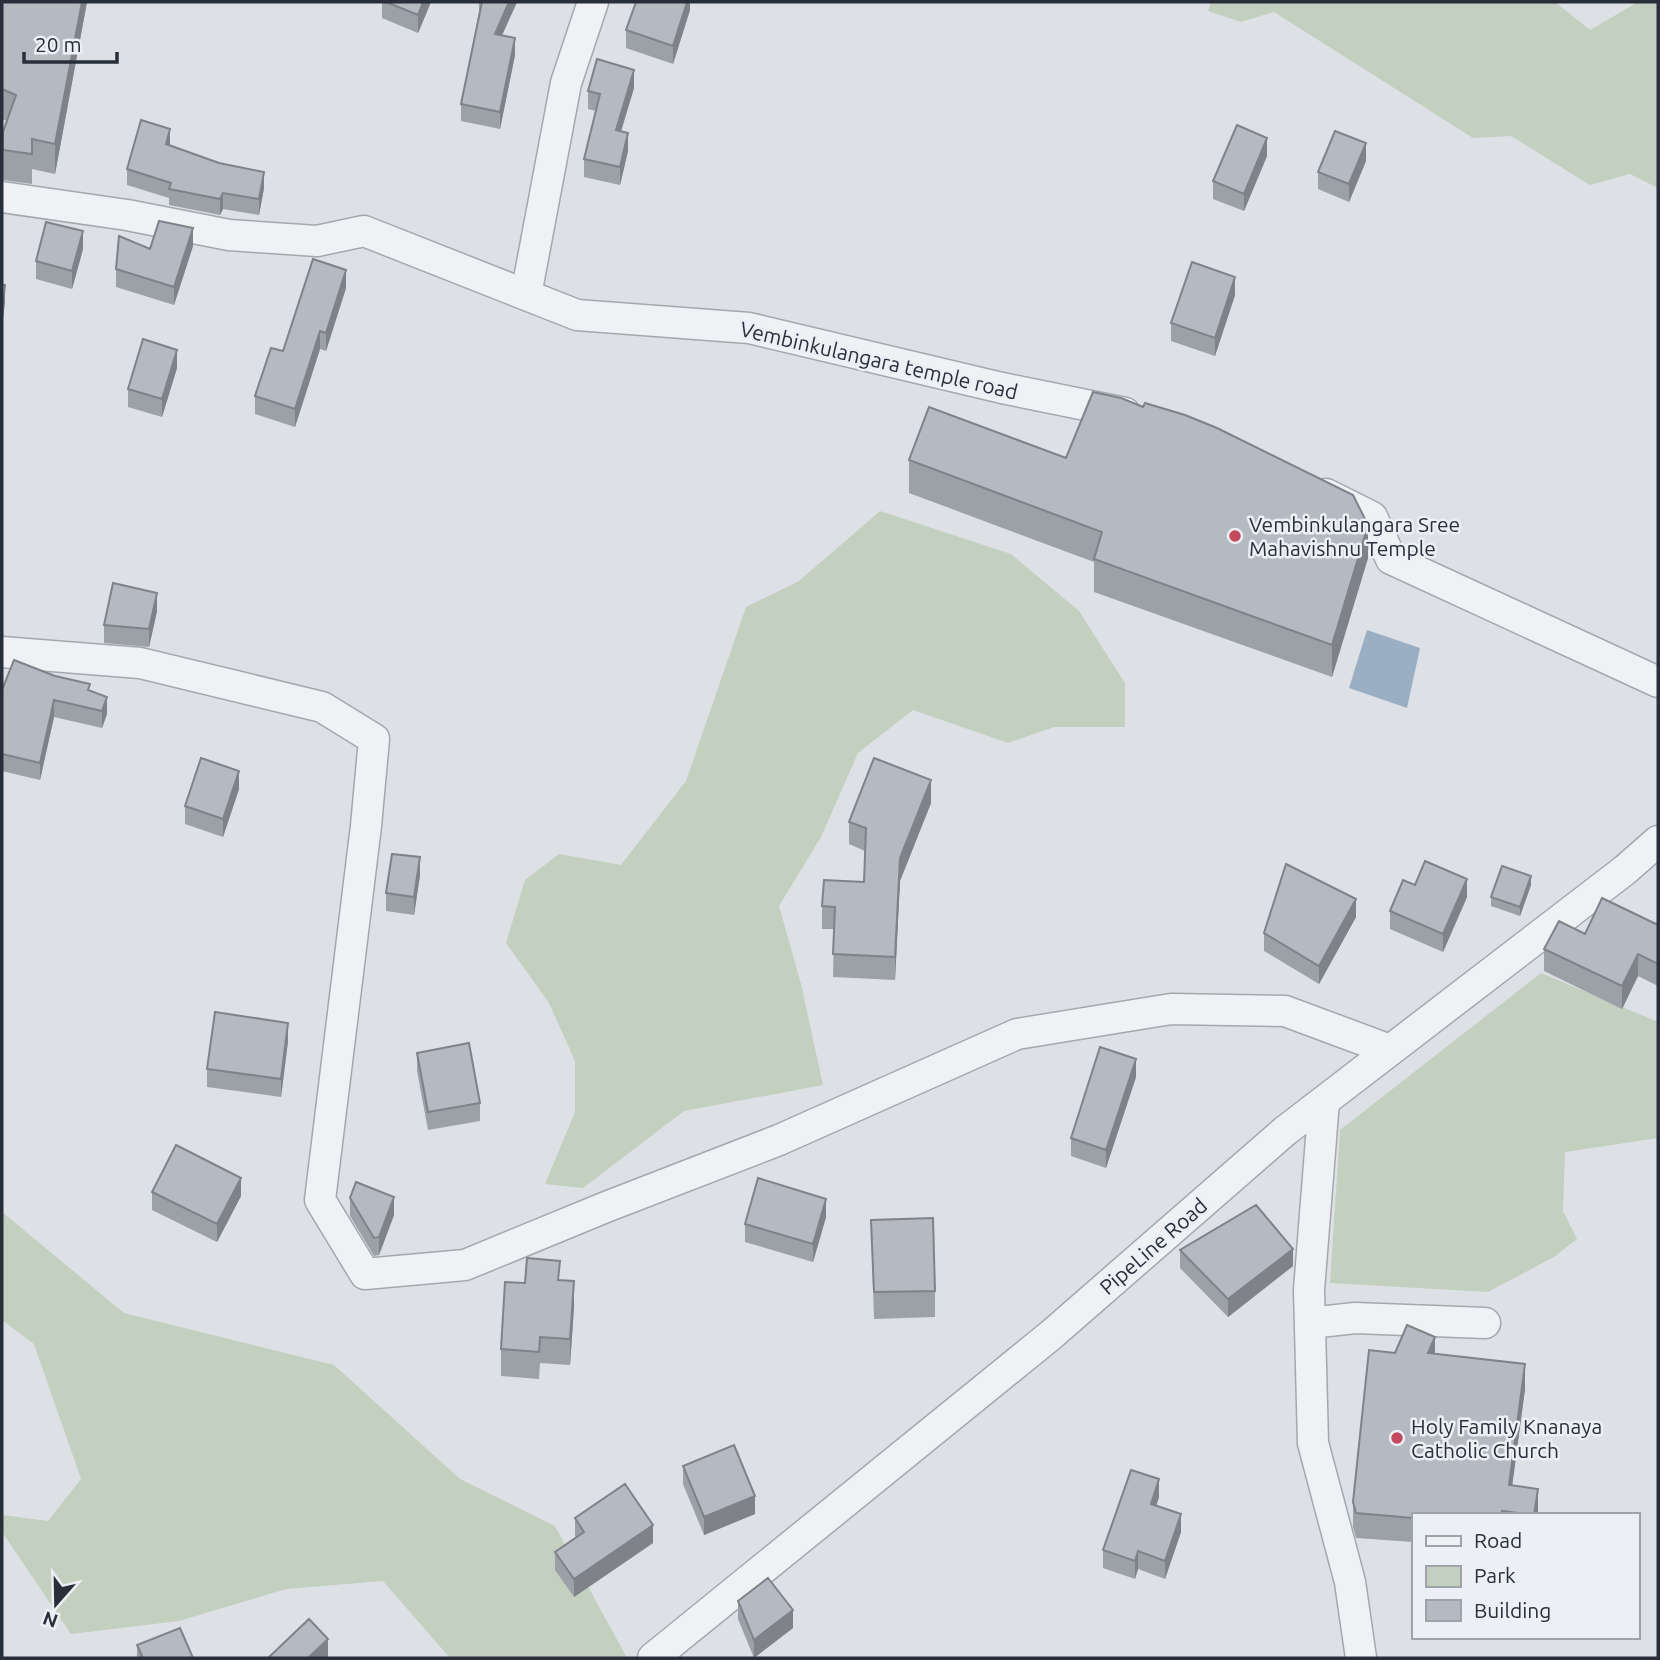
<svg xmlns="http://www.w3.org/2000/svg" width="1660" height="1660" font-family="Ubuntu,sans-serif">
<rect width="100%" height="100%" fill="#dde1e6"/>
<path fill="#c3cfbf" d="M1211 2H1555L1590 30 1638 2H1658V188L1630 174 1590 185 1511 136 1473 138 1274 12 1241 22 1208 11Z
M880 511 1011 554 1079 611 1125 683V727H1054L1008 743 913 710 858 753 821 837 779 906 801 984 823 1085 684 1111 583 1188 545 1184 575 1112V1061L549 1003 506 943 525 880 559 854 621 865 686 781 746 607 799 581Z
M1541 973 1658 1022V1138L1565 1152 1563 1211 1577 1239 1554 1257 1488 1292 1330 1283 1340 1130Z
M2 1212 124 1313 334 1365 460 1479 555 1526 627 1658H450L383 1581 286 1589 179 1621 71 1634 2 1532V1515L48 1521 81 1479 34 1344 2 1320Z"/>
<path fill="#9aafc3" d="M1367 630 1420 648 1407 708 1349 688Z"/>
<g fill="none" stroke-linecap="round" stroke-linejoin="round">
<defs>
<path id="minor" d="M2 197 127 215 229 235 317 241 364 231 577 315 749 328 1002 388 1125 413
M526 295 566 83 593 2
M1326 494 1372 517 1391 559 1658 682
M2 652 140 663 322 707 374 739 366 826 320 1200 365 1274 465 1265 606 1207 779 1140 1017 1034 1171 1009 1285 1011 1390 1050
M1324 1101 1309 1290 1313 1443 1350 1582 1361 1658
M1310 1323 1355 1318 1485 1323
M653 1658 1051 1335 1285 1131 1625 870 1658 841"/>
</defs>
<use href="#minor" stroke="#a3a8af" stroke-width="33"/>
<use href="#minor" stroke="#eff1f4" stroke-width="30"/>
</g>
<path fill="#9ca0a7" d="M2 2H87L55 174 32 169V184L3 180V150L7 121 2 119Z
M382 2H431L418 33 382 18Z
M479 2H517L502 35 515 55 500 129 461 121V104L479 12Z
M690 2V10L673 64 626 48V30Z
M634 88 621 131 628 151 620 185 584 177V159L596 111 588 109V91Z
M170 146 264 188 259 215 223 209 220 215 169 205V198L127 185V169Z
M1267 156 1244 211 1213 199V181Z
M1366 161 1349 202 1318 189V172Z
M193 246 174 305 116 287V269L150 249Z
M83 249 72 289 36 279V261Z
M346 288 326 351 320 349 295 427 255 414V396L283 351Z
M1235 295 1215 356 1171 341V323Z
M177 368 162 417 128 407V389Z
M1143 407 1368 558 1332 677 1094 592V562L909 493V460L1066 458Z
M157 611 149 647 104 643V625Z
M55 676 90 690 107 714 102 728 54 717 40 780 2 771V690Z
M239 789 223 837 185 824V806Z
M931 803 900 881 895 980 833 977 834 929H822V906L864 882 865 851 849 844V822Z
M420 875 414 915 386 911V893Z
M1415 885 1467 897 1443 952 1390 929V911Z
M1531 885 1520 916 1491 906V897Z
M1356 917 1319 984 1264 951V933Z
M1658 925V986L1638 976 1622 1009 1544 971V949L1585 934Z
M288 1041 281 1097 207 1087V1069Z
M417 1053 480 1103V1121L428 1130 417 1071Z
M1136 1077 1106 1168 1071 1156V1138Z
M152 1192 241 1196 217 1242 152 1210Z
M350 1198 394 1215 379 1255 374 1256 350 1216Z
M826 1217 813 1262 745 1242V1224Z
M871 1220 935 1291V1317L874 1319Z
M1180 1250 1293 1266 1228 1317 1180 1268Z
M560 1280 574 1307 570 1365 540 1363 539 1379 501 1376V1349L525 1283Z
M1395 1353 1435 1354 1525 1389 1512 1485 1538 1515H1413V1542L1356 1538 1353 1527V1502Z
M683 1466 755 1514 704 1535 683 1484Z
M1159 1497 1156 1506 1181 1532 1165 1579 1138 1569 1135 1579 1103 1568V1550Z
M575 1518 653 1543 574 1597 555 1570V1552L576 1537 575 1536Z
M738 1601 793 1628 754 1658 738 1619Z
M137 1645 193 1658H137Z"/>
<path fill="#7f8288" d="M82 2H87L55 174V144Z
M423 2H431L418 33V15Z
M509 2H517L495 51V34Z
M687 2H690V10L673 64V46Z
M515 38V55L500 129V112Z
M634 70V88L616 148V130Z
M170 129V146L166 144Z
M628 133V151L620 185V167Z
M1267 138V156L1244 211V194Z
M1366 143V161L1349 202V184Z
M264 172V188L259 215V199Z
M223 193V209L220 215V199Z
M193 228V246L174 305V287Z
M83 231V249L72 289V271Z
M346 270V288L326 351V333Z
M1235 277V295L1215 356V338Z
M5 285V303L2 328V311Z
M320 331V349L295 427V409Z
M177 350V368L162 417V399Z
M1368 525V558L1332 677V645Z
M157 593V611L149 647V629Z
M107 697V714L102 728V711Z
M54 700V717L40 780V763Z
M239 771V789L223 837V819Z
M931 780V803L900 881 895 980V957L900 858Z
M420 857V875L414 915V897Z
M1531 876V885L1520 916V907Z
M1467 879V897L1443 952V934Z
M1356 899V917L1319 984V966Z
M1638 954V976L1622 1009V986Z
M288 1023V1041L281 1097V1079Z
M1136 1059V1077L1106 1168V1150Z
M241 1178V1196L217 1242V1224Z
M394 1197V1215L379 1255V1237Z
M826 1199V1217L813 1262V1244Z
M1293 1249V1266L1228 1317V1299Z
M574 1281V1307L570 1365V1339Z
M1435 1337V1362L1428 1353Z
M1525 1364V1389L1509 1510V1485Z
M1159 1479V1497L1151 1522V1504Z
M1538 1489V1515H1534Z
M755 1496V1514L704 1535V1517Z
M1181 1514V1532L1165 1579V1561Z
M653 1525V1543L574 1597V1579Z
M1138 1551V1569L1135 1579V1561Z
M793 1610V1628L754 1658V1640Z
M328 1639V1657L327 1658H308Z"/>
<path fill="#b5bac2" stroke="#7f8288" stroke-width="2" d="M2 2H82L55 144 32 139V154L3 150V132L16 95 2 89Z
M386 2H423L418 15Z
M482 2H509L495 34 515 38 500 112 461 104Z
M636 2H687L673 46 626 30Z
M597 59 634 70 616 130 628 133 620 167 584 159 600 94 588 91Z
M141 120 170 129 166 144 219 163 264 172 259 199 223 193 220 199 169 189 171 183 127 169Z
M1237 125 1267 138 1244 194 1213 181Z
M1335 131 1366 143 1349 184 1318 172Z
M159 221 193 228 174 287 116 269 119 236 150 249Z
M46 222 83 231 72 271 36 261Z
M313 259 346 270 326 333 320 331 295 409 255 396 271 348 283 351Z
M1192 262 1235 277 1215 338 1171 323Z
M2 285H5L2 311Z
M143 339 177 350 162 399 128 389Z
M1093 392 1121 398 1143 407 1145 403 1185 415 1217 428 1353 495 1368 525 1332 645 1094 559 1102 532 909 460 929 407 1066 458Z
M113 583 157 593 149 629 104 625Z
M14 660 55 676 90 684 88 690 107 697 102 711 54 700 40 763 2 754V690Z
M201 758 239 771 223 819 185 806Z
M874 758 931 780 900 858 895 957 833 954 835 907 822 906 824 880 864 882 866 828 849 822Z
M392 854 420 857 414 897 386 893Z
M1425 861 1467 879 1443 934 1390 911 1403 880 1415 885Z
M1286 864 1356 899 1319 966 1264 933Z
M1502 866 1531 876 1520 907 1491 897Z
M1602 898 1658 925V964L1638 954 1622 986 1544 949 1559 921 1585 934Z
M215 1012 288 1023 281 1079 207 1069Z
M469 1043 480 1103 428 1112 417 1053Z
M1100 1047 1136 1059 1106 1150 1071 1138Z
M176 1145 241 1178 217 1224 152 1192Z
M758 1178 826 1199 813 1244 745 1224Z
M356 1182 394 1197 379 1237 374 1238 350 1198Z
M1256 1205 1293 1249 1228 1299 1180 1250Z
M933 1218 935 1291 874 1292 871 1220Z
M527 1258 560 1261 558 1280 574 1281 570 1339 540 1337 539 1352 501 1349 505 1282 525 1283Z
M1407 1325 1435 1337 1428 1353 1525 1364 1509 1485 1538 1489 1534 1515 1502 1511V1515H1413V1518L1356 1513 1353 1502 1369 1350 1395 1353Z
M734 1445 755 1496 704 1517 683 1466Z
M1131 1470 1159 1479 1151 1504 1181 1514 1165 1561 1138 1551 1135 1561 1103 1550Z
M625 1484 653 1525 574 1579 555 1552 584 1532 575 1518Z
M768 1578 793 1610 754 1640 738 1601Z
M309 1619 328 1639 308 1658H268Z
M180 1628 193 1658H143L137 1645Z"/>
<g fill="#c34a5e" stroke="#eceff4" stroke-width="2.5">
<circle cx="1235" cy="536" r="7"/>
<circle cx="1397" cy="1438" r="7"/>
</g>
<g text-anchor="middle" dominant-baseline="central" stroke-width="5" stroke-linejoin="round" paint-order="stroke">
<g font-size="21" fill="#282f3b" stroke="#eceff4">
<text transform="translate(879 360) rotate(13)">Vembinkulangara temple road</text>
<text transform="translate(1153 1246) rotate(-41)">PipeLine Road</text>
</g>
<g font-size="21" fill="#282f3b" stroke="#eceff4" text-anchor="start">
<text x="1249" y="524">Vembinkulangara Sree<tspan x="1249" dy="24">Mahavishnu Temple</tspan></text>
<text x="1411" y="1426">Holy Family Knanaya<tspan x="1411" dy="24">Catholic Church</tspan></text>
</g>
</g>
<rect width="1660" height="1660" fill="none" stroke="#282f3b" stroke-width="7"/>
<rect x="1412" y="1513" width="228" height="126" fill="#eceff4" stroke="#9ea2aa" stroke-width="2"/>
<rect x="1426" y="1536" width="35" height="10" fill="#eff1f4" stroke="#9ea2aa" stroke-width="2"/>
<text x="1474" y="1548" font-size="21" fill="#282f3b">Road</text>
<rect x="1426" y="1566" width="35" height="21" fill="#c3cfbf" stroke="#9ea2aa" stroke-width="2"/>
<text x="1474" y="1583" font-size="21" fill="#282f3b">Park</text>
<rect x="1426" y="1600" width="35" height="21" fill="#b5bac2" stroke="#9ea2aa" stroke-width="2"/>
<text x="1474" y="1618" font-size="21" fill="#282f3b">Building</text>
<g transform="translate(56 1604) rotate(200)" stroke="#eceff4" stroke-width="5" paint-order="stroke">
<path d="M0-5L12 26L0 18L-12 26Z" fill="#282f3b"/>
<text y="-10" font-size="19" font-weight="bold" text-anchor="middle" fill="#282f3b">N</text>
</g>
<path d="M24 52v10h93v-10" fill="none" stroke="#282f3b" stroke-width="3.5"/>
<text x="35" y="52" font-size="21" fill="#282f3b" stroke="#eceff4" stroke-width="5" paint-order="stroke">20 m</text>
</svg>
